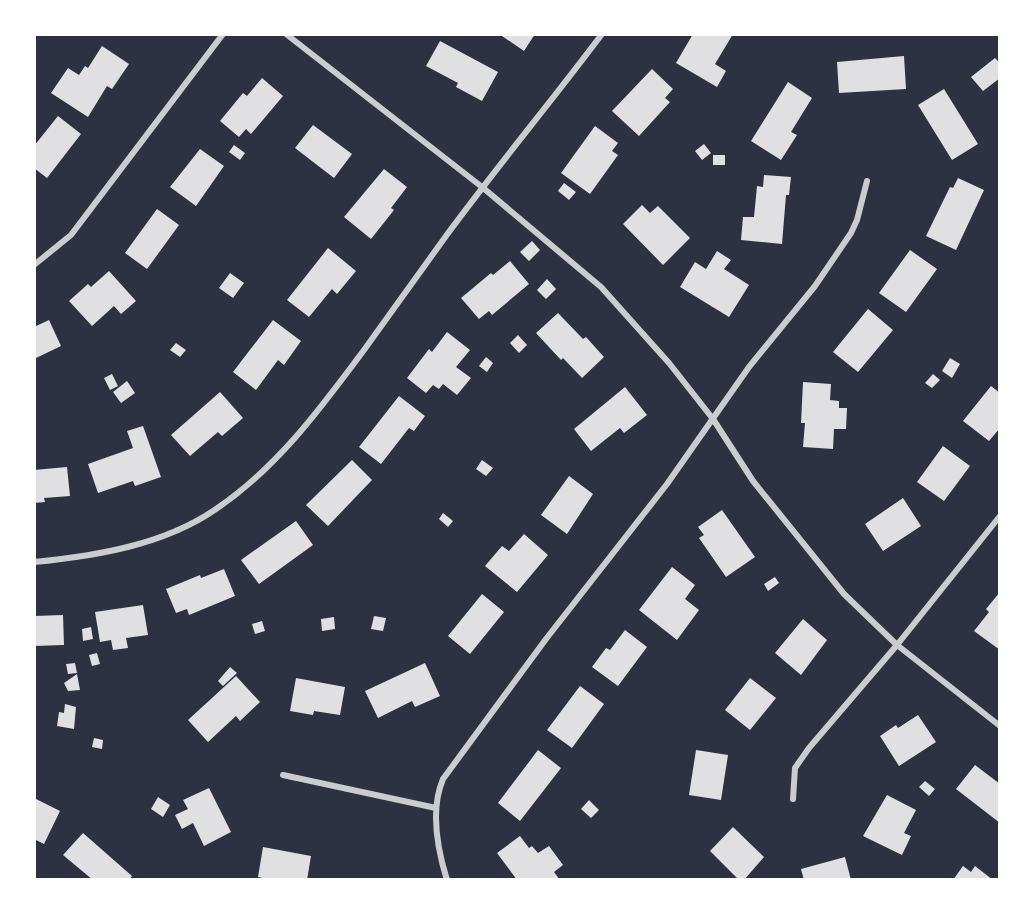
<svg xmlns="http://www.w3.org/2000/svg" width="1034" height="914" font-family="Figtree,sans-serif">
<rect width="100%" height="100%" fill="#2d3142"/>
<path fill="#e0e0e3" d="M499 34H535L524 51Z
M693 34H733L715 64 726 71 717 87 676 63Z
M440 41 498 72 482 101 456 87 458 83 426 66Z
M102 46 129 64 112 89 107 86 88 117 51 93 68 68 79 75 85 66 88 68Z
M904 56 906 89 839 93 837 62Z
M995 58 1000 63V78L983 91 971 77Z
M652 69 673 89 665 98 670 102 639 136 612 111Z
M262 78 283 96 251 134 246 129 239 137 220 121 243 93 247 96Z
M788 82 812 98 791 132 797 135 781 160 751 141Z
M944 89 978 144 952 160 918 105Z
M58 116 81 134 47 178 34 168V146Z
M313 125 352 154 334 178 295 148Z
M595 126 618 143 612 151 618 155 590 194 561 173Z
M704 144 711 153 702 160 695 151Z
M234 145 245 153 240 160 229 152Z
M200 149 224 166 196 206 170 187Z
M713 155H725V165H713Z
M384 169 407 187 391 208 394 210 371 239 344 217Z
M764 175 791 177 789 195H786L782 244 741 240 743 217H754L757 186 763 187Z
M958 178 984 190 956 250 926 236 950 187 953 188Z
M564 183 576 192 569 200 558 191Z
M642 205 650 213 658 206 690 238 663 265 623 224Z
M157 209 179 225 147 269 125 253Z
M532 241 540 250 529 261 520 252Z
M328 248 356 271 337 294 332 289 309 317 287 300Z
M910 250 937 269 906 312 879 293Z
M717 251 731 260 724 269 749 285 729 317 680 287 695 262 706 269Z
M510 261 529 284 492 315 489 311 479 319 461 298 491 273 493 275Z
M109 271 136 301 121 314 114 306 92 326 69 301 88 284 91 287Z
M230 273 244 283 233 298 219 288Z
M547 279 556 289 546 299 537 290Z
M868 309 893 330 858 372 833 352Z
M558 313 583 339 586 337 604 357 582 378 563 358 561 360 536 333Z
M49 320 61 346 34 359V327Z
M273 320 301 341 284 365 278 360 256 390 233 372Z
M447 332 470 350 456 367 471 378 457 395 443 384 439 389 433 385 426 393 407 378 429 349 432 352Z
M518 335 527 345 519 353 510 343Z
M176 343 186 350 180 357 170 350Z
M486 357 493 363 487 372 479 366Z
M950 358 960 364 952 378 942 371Z
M112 374 118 386 110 390 104 378Z
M933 374 940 380 932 388 925 383Z
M127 381 135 393 121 403 113 392Z
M803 382 831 384 830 400 839 401V408H847L846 429H834L833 449 803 447 805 423H801Z
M991 386 1000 393V428L989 441 963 421Z
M625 387 647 415 624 433 620 428 591 451 574 429Z
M220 392 243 418 222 436 218 432 190 456 171 435Z
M399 396 425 416 414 431 409 428 381 464 359 447Z
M143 426 161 477 135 486 133 481 98 493 88 464 133 448 127 431Z
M943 446 970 466 944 501 917 482Z
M352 460 372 480 328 526 306 505Z
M482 460 493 468 486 476 476 469Z
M67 467 70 496 44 498 45 502 34 503V470Z
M569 476 593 494 567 534 541 515Z
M903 498 921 526 883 551 865 524Z
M722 510 755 557 726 577 699 538 704 535 698 527Z
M443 513 453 521 448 527 439 519Z
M296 521 313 545 259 584 241 560Z
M524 534 548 555 517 592 485 566 502 546 509 551Z
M672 567 695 585 685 599 699 610 677 640 639 610Z
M224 569 235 596 189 615 187 609 176 613 166 589 200 575 201 578Z
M775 577 779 583 768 591 764 584Z
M1000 592V650L974 631 989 612 986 609Z
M482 594 504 612 470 654 448 636Z
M143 605 148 635 126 638 128 648 113 650 111 640 100 642 95 612Z
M63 615 64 645 34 646V616Z
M374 616 386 618 383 631 371 629Z
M334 617 335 629 322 631 321 619Z
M803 619 827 640 801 675 775 653Z
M262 621 265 631 255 634 252 624Z
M91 627 93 639 83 641 82 629Z
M625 630 647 647 618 686 592 667 606 648 610 650Z
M97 653 100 664 92 666 89 655Z
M75 663 77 673 68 674 66 664Z
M425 663 440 696 415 707 412 701 378 718 365 691Z
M230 667 237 673 223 686 218 681Z
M77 674 80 690 68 691 64 683Z
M236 676 260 702 240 721 236 716 208 742 188 720Z
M296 678 345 687 340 715 314 711 313 715 290 711Z
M750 678 776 698 750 730 725 710Z
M580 686 604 704 572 748 547 730Z
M65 704 76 707 74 729 57 726 59 712 64 713Z
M918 715 936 742 899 766 880 736 896 725 898 728Z
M94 738 103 740 102 749 92 747Z
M538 750 561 768 520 821 498 803Z
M696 750 728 755 721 800 689 795Z
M975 765 1000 784V823L956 789Z
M925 781 935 789 929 796 919 787Z
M209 788 231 832 204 846 193 823 182 829 175 815 188 809 183 800Z
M887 795 916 810 904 833 911 836 902 855 863 836Z
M158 797 170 805 163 817 151 809Z
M34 798 60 811 44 844 34 839Z
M589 800 599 810 591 818 581 809Z
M733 827 764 857 744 880H739L710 851Z
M83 833 132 876 129 880H93L63 855Z
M520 836 529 848 532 846 538 853 549 846 563 865 554 872 560 880H517L497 853Z
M263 847 311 856 307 880H272L258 877Z
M845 857 851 880H804L801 869Z
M963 866 971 872 975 866 993 880H953Z"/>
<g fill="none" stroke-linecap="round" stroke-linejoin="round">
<path stroke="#caccd0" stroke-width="6" d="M286 34 482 187 601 287 669 363 713 419 753 481 844 594 897 645 1000 726
M34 265 71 235 223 34
M34 562C96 556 164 545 216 509 277 468 320 409 364 350 391 312 419 274 446 236 496 168 551 102 602 34
M283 775 436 808
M793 799 795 768 809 748 897 645 1000 516
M447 880C437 848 430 810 443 779L546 639 667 484 749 367 815 286 851 233 857 220 867 181"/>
</g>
<rect width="1034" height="914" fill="none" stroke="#ffffff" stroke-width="72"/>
</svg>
